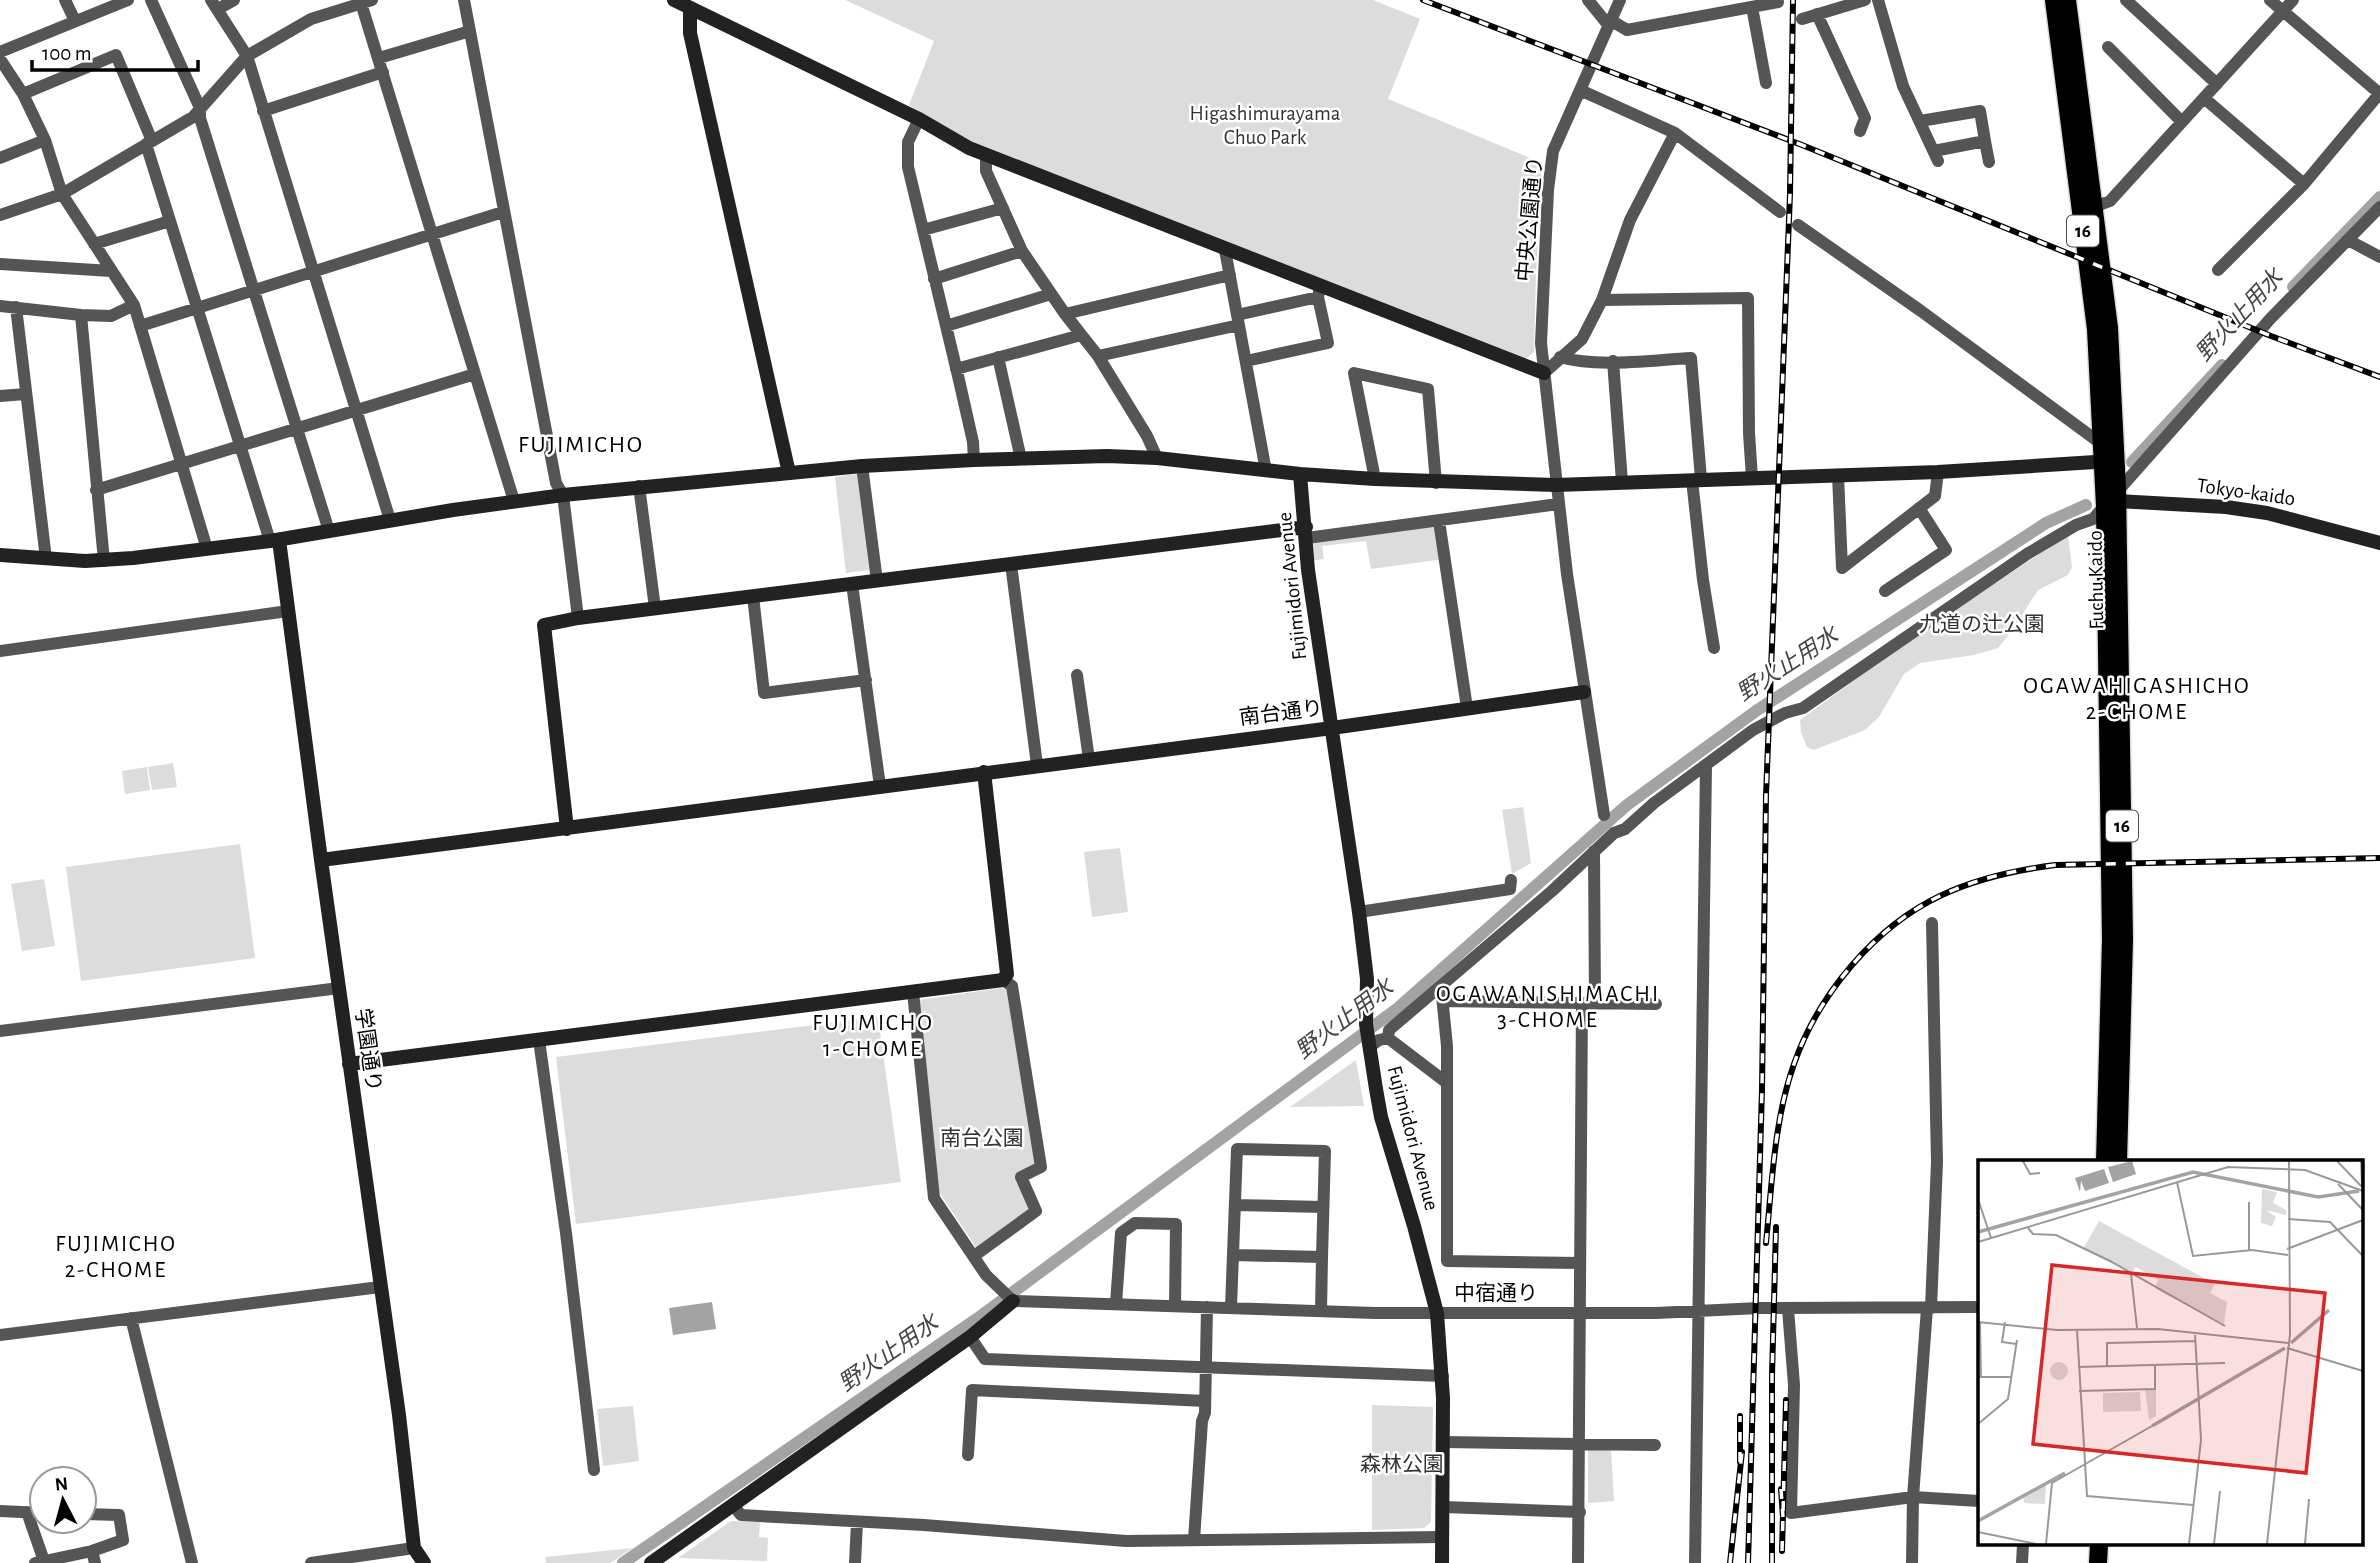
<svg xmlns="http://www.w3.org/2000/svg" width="2380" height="1563" font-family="'Alegreya Sans','Noto Sans JP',sans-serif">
<rect width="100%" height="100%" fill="#fff"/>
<path fill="#dcdcdc" d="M845 0H1373L1420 19 1388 99 1542 163 1536 274 1534 352 1524 360 963 140 909 105 934 41Z
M857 474 869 570 846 573 835 477Z
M1439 521 1444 559 1371 569 1366 541 1322 546 1324 559 1307 561V538Z
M2068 535 2072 567 2068 575 2038 590 2012 631 1998 648 1974 655 1920 663 1904 674 1879 717 1865 730 1814 750 1807 747 1801 732 1800 720 1911 639Z
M173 763 177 787 152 790 148 767Z
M147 767 150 790 125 794 122 771Z
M1523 807 1531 863 1512 874 1502 810Z
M240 844 255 958 81 981 66 867Z
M1120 848 1128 912 1092 917 1084 852Z
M44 879 55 946 22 951 11 884Z
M1001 988 1008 990 1036 1164 1016 1175 1031 1209 977 1249 939 1192 918 1000Z
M878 1017 901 1182 576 1224 556 1057Z
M1356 1060 1364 1106 1290 1107Z
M1372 1405 1433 1407 1431 1522 1424 1528 1372 1530Z
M633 1406 639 1461 603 1466 597 1409Z
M1588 1448H1611L1614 1501 1588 1503Z
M731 1521 760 1522 759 1537 768 1538 767 1561 678 1558Z
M633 1548 610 1563H546L545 1557Z"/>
<path fill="#a3a3a3" d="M712 1302 716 1329 673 1335 669 1308Z"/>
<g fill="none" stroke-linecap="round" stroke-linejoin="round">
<path stroke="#a3a3a3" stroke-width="12" d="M2293 287 2380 197
M2132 462 2222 365
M623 1563 978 1318 1398 1008 1627 805 1756 711 2046 523 2086 505"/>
<defs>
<path id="primary" d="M2054 0 2096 329 2105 506 2111 940 2105 1162
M2067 0 2109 328 2117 489 2124 939 2118 1162
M2098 1563 2099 1544"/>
</defs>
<use href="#primary" stroke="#dbdbdb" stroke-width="21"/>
<path stroke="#555" stroke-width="12" d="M65 0 75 21
M151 0 200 108V118L329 531
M211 0 247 56 390 520
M362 0 361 3 514 501
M464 0 556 483 563 495 578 618
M1588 0 1609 26
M1878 0 1903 86 1938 161
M2126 0 2217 84
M2270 0 2380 94
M1752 7 1766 83
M218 9 234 0
M1817 14 1865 118 1860 131
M1802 19 1865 0
M1612 21 1627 30 1778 2
M2108 47 2182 122
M0 52 128 0
M379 58 470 31
M0 59 23 94 45 140 62 194 134 305 207 549
M23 94 116 55 152 141
M2204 98 2304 184
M263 111 383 72
M919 119 908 142V167L959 380 973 442 974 460
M1920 121 1980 111 1985 141 1934 151
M1675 133 1780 212
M1985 141 1989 162
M146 144 270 541
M986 154V171L1022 251 1065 314 1098 356 1147 436 1157 458
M0 158 45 140
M2086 210 2110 201 2293 0
M0 215 62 194 193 117 247 56 311 19 372 0
M1798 225 1921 311 2107 448
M923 230 1003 208
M2348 240 2380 257
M94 244 170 221
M1225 250 1266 471
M0 264 111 271
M2218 270 2304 184 2380 93
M934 279 1022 251
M1602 300 1748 298 1749 433 1752 478
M0 306 81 315 111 316 134 305
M16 307 46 559
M1065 314 1230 275
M81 315 104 561
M1237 315 1318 297
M140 326 503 212
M946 326 1051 294
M1098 356 1239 325
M998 357 1021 459
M1560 357C1598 368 1651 360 1691 358L1701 479
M1246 361 1328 343 1318 297 1320 287
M1613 361 1622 482
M956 369 1081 335
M1544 373 1582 339 1602 300 1630 220 1675 133 1580 90
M0 396 25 394
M862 466 877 581
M1838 475 1842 568 1935 496 1938 472
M1375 479 1354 373 1428 389 1436 483
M1692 480 1703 580 1714 648
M639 486 655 608
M96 490 475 374
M1439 521 1467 708
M1307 538 1558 504
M1011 564 1037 765
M852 584 880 786
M1885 591 1946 550 1919 508
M753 596 764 693 866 680
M0 651 288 611
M1077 675 1089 759
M1604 815 1567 574 1541 343 1548 190 1553 151 1620 0
M1594 851 1595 1003
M1359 912 1510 889 1511 880
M1441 986 1447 1046V1261L1580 1263
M913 992 934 1198 986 1275 1013 1301 1375 1313H1656L1759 1308 1979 1307
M1443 1001 1656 1004
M0 1031 339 988
M1388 1038 1389 1030 1552 891 1614 833 1625 829 1654 803 1753 730 1785 713 1803 708 2027 554 2076 525 2093 519 2271 318 2380 207
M539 1040 566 1233 594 1470
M1369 1047 1379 1040 1388 1038 1447 1083
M1235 1205 1323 1207
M974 1256 1036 1211 1021 1177 1041 1167 1012 986 1003 980
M1116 1304 1121 1233 1135 1223 1176 1224 1175 1306
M1231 1307 1237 1149 1325 1151 1322 1257 1233 1255
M1931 1308 1937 1162 1932 923
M1788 1309 1794 1385 1791 1513 1913 1497 1979 1501
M1321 1311 1322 1257
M131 1318 192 1563
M0 1335 380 1287
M970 1337 985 1359 1443 1376
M1444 1442 1655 1445
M968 1455 972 1390 1205 1401
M733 1505 741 1515 924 1525 1126 1541 1442 1537
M1444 1507 1580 1512
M0 1511 42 1513
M27 1512 44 1561
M84 1514 119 1515 123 1540 92 1551 95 1563
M1194 1540 1202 1421 1205 1413 1207 1307
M35 1563 92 1551
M311 1563 414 1548
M855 1563 857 1522
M1578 1563 1582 1003
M1695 1563 1706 765
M1912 1563 1913 1497 1927 1308
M2022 1563 2023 1544"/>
<path stroke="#222" stroke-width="14" d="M674 0 919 119 969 148 1544 373
M690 8V33L789 473
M1300 474 1308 570 1359 912 1367 979 1366 1024 1376 1089 1381 1117 1414 1226 1437 1313 1443 1398 1442 1563
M2110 504 2117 501 2226 507 2267 513 2380 543
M279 540 321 860 399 1415 414 1548 424 1563
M0 555 85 561 133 558 270 541 453 510 563 495 862 466 974 460 1107 456 1157 458 1300 474 1375 479 1556 485 1938 472 2111 461
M567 829 544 625 578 618 1306 527
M321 860 1332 728 1584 692
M349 1064 1003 980 1007 974 984 772
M651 1563 970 1337 1013 1301"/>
<use href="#primary" stroke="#000" stroke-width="18"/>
<defs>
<path id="rail" d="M1423 0 1802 145 2271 336 2380 377
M1766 1243C1772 1184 1774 1120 1794 1064 1818 995 1875 926 1942 895 1978 878 2016 870 2055 865L2380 858
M1740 1462V1416
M1781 1489 1783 1517
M1782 1551 1786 1400
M1730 1563 1742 1452
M1748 1563 1762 1089 1766 795 1790 194 1793 0
M1772 1563V1376L1776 1227"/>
</defs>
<use href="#rail" stroke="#000" stroke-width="6"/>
<use href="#rail" stroke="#fff" stroke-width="3.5" stroke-dasharray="10" stroke-linecap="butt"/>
</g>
<g text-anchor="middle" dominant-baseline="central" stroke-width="5" stroke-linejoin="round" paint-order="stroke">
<g fill="#fff" stroke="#4c4c4c" stroke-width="2">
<rect x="2067" y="215.5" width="32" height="31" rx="5"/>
<rect x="2106" y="810.5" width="32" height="31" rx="5"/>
</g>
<g font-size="19" font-weight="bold" fill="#000">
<text x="2083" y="231">16</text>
<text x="2122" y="826">16</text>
</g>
<g font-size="21" fill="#333" stroke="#fff">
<text x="1265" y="113">Higashimurayama<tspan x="1265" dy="24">Chuo Park</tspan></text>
<text x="1982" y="624">九道の辻公園</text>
<text x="982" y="1138">南台公園</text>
<text x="1402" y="1464">森林公園</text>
</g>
<g font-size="21" fill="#000" stroke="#fff">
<text transform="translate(1530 219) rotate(-85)">中央公園通り</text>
<text transform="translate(2246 492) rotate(8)">Tokyo-kaido</text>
<text transform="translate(2096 580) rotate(-91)">Fuchu Kaido</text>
<text transform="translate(1292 586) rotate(-96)">Fujimidori Avenue</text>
<text transform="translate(1281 713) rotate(-7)">南台通り</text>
<text transform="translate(368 1050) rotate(82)">学園通り</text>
<text transform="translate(1413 1138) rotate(75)">Fujimidori Avenue</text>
<text x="1496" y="1293">中宿通り</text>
</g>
<g font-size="23" font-style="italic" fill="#444" stroke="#fff">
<text transform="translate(2240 316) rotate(-47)">野火止用水</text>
<text transform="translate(1788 665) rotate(-33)">野火止用水</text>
<text transform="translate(1345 1020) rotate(-37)">野火止用水</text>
<text transform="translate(889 1354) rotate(-35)">野火止用水</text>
</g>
<g font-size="23" letter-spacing="2" fill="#000" stroke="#fff">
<text x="2137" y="686">OGAWAHIGASHICHO<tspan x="2137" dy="26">2-CHOME</tspan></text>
<text x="1548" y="994">OGAWANISHIMACHI<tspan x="1548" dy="26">3-CHOME</tspan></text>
<text x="873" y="1023">FUJIMICHO<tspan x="873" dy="26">1-CHOME</tspan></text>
<text x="116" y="1244">FUJIMICHO<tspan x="116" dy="26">2-CHOME</tspan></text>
</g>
<g font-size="24" letter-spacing="2" fill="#000" stroke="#fff">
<text x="581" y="445">FUJIMICHO</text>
</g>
</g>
<g transform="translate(1978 1160)">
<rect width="385" height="385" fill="#fff"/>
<path d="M284 29 299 32 295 43 308 50V55L288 50 298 57 294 66 283 63ZM121 61 237 124 232 133 249 142 246 164 183 132 177 128 180 120 158 107 153 113 105 89ZM72 211a9 9 0 1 1 18 0a9 9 0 1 1-18 0ZM167 230H178V256L171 260ZM162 232 163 251 125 252V233ZM68 325 67 344 46 343V337Z" fill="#dcdcdc"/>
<path d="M154 1 158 14 135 22 130 7ZM126 9 131 23 107 31 103 21 102 32 97 18Z" fill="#a3a3a3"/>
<path fill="none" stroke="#a3a3a3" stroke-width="3.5" d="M0 72 215 12 340 37 381 31M313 183 351 150M174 266 307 188M0 361 87 313"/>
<path fill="none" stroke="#999" stroke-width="2" d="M45 1 52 14 62 13M359 1 385 28M383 1 384 27M199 22 215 96 274 90 310 95M360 24 385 50M0 39 13 78M271 42V90M310 59 352 62 385 96M50 68 55 74 78 75 132 101 247 166M0 82 250 7 327 10 385 31M309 89 385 60M153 114 159 168M0 162 79 170 180 169 311 183M27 162 24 182 38 184M2 163 3 217M99 170 109 336 215 345M309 188 385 211M129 206V183L217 181M100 207 247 203M0 217H33M101 231 177 229V205M0 264 30 239 39 180M0 372 58 384M68 384 74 323 174 266M211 384 223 280 217 175M236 384 242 331M289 384 312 174 311 1M327 384 331 339"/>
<path fill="#d62828" fill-opacity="0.15" stroke="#d62828" stroke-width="3.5" d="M74 105 347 133 328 313 55 284Z"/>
<rect width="385" height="385" fill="none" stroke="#000" stroke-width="3.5"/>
</g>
<g transform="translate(63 1500) rotate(354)"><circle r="33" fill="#ffffff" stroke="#999999" stroke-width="2"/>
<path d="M0-5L12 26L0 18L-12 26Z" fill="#000000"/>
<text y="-10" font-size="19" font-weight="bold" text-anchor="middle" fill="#000000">N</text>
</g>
<path d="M32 60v10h166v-10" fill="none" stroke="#000000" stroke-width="3.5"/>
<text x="42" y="60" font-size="21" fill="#000000" stroke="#ffffff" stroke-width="5" paint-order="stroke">100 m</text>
</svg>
